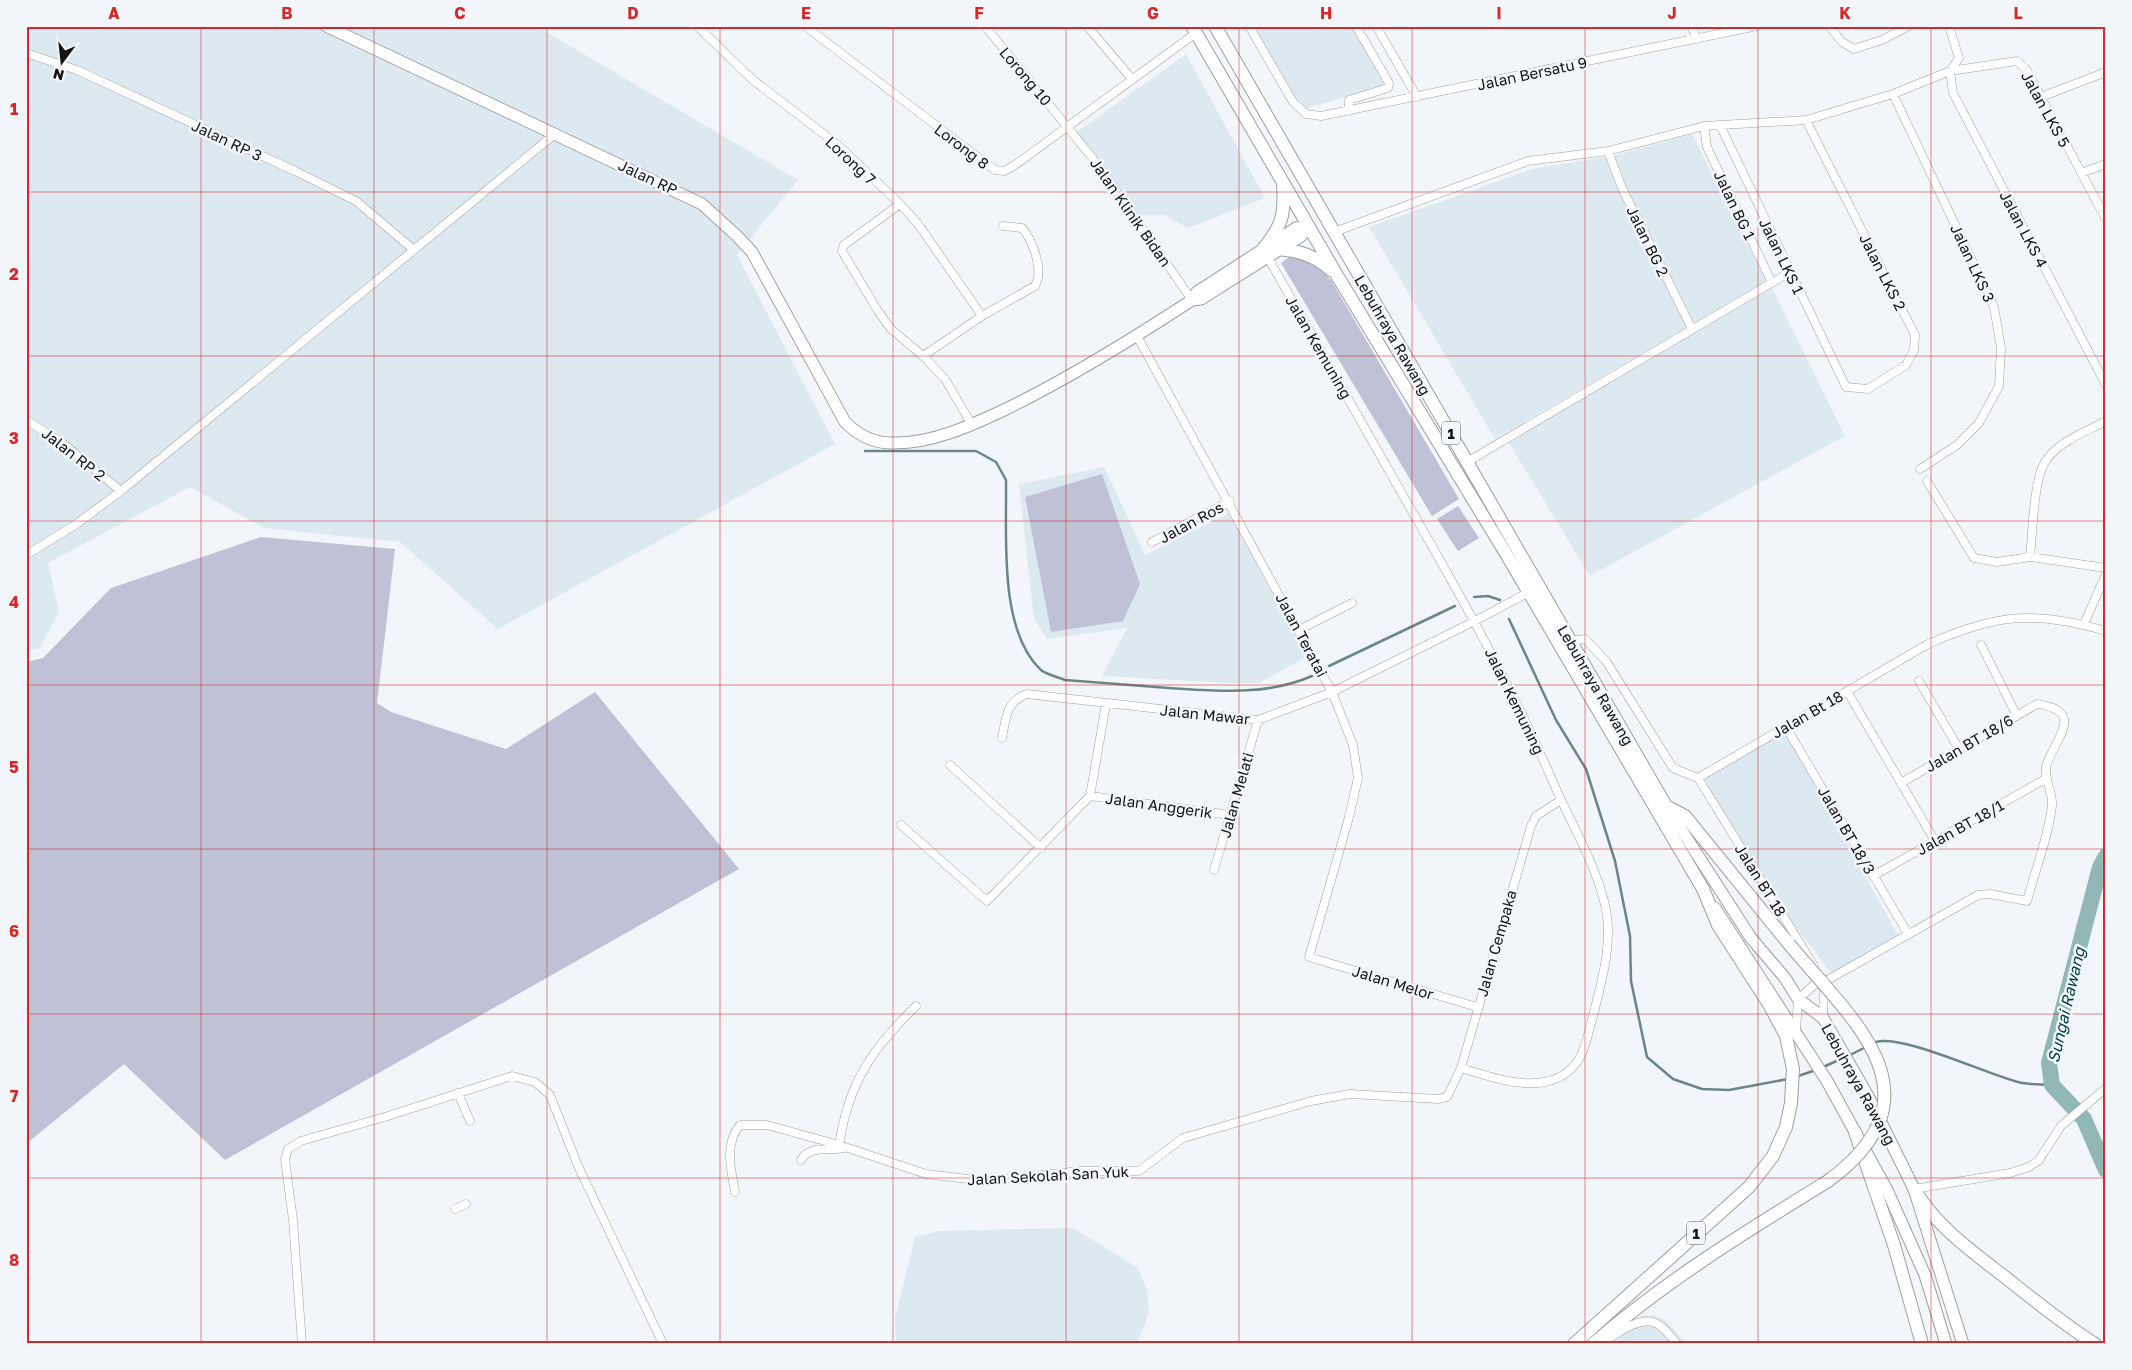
<svg xmlns="http://www.w3.org/2000/svg" width="2132" height="1370" font-family="'Golos Text',sans-serif">
<rect width="100%" height="100%" fill="#f2f6fa"/>
<path fill="#dde9f1" d="M26 26H536L798 180 737 255 835 444 498 629 400 542 264 528 190 487 48 563 59 612 40 648 26 651Z
M1252 26H1352L1386 85 1305 109 1295 99Z
M1186 54 1265 198 1188 228 1164 215 1135 216 1074 134Z
M1692 134 1766 281 1495 439 1369 227 1532 169 1617 155Z
M1772 288 1845 436 1590 576 1509 443Z
M1104 467 1145 555 1229 513 1307 657 1259 683H1229L1102 676 1127 628 1047 639 1034 619 1019 484Z
M1785 732 1898 935 1832 974 1792 922 1762 874 1724 823 1705 778Z
M1073 1228 1138 1268 1147 1290 1149 1309 1145 1325 1136 1344H896L895 1318 915 1237 938 1231Z
M1643 1315 1656 1316 1666 1321 1687 1344H1613Z"/>
<path fill="#bfc1d6" d="M1292 255 1316 264 1331 280 1459 499 1432 516 1281 263Z
M1102 474 1140 584 1123 621 1051 632 1025 497Z
M1458 506 1479 538 1458 551 1437 519Z
M261 537 395 549 377 703 391 712 506 749 595 692 739 869 225 1160 124 1064 26 1144V662L43 658 111 588Z"/>
<g fill="none" stroke-linecap="round" stroke-linejoin="round">
<path stroke="#6b8686" stroke-width="2.5" d="M865 451H976L996 462 1006 480C1007 534 998 630 1041 670 1047 675 1058 677 1065 680 1100 683 1134 685 1169 688 1218 691 1266 696 1312 676
M1474 597 1488 596 1500 600
M1509 619 1556 720 1586 769 1615 861 1630 936 1631 981 1647 1057 1673 1079 1702 1089 1729 1090 1788 1079
M1329 666 1455 606
M1873 1043C1897 1031 1988 1075 2018 1082 2028 1085 2041 1084 2052 1085
M1848 1056 1866 1047
M1821 1068 1841 1059
M1795 1077 1816 1070"/>
<path stroke="#91b7b7" stroke-width="16" d="M2106 856 2100 867 2049 1063 2052 1085 2084 1119 2106 1170"/>
<defs>
<path id="street" d="M697 26 753 80 838 145 900 204 918 224 982 316
M805 26 995 170 1004 171 1015 165 1196 33
M985 26 1099 166 1192 300
M1087 26 1132 79
M1249 26 1293 102 1306 114 1321 116 1757 26
M1376 26 1417 97
M1691 26 1697 39
M1829 26 1842 42 1854 49 1882 40 1909 26
M1949 26 1959 58 1950 71
M26 53 77 70 295 171 356 201 414 250
M1950 71 1953 93 2106 385
M1893 94 1994 307 2001 348 1999 386 1979 423 1957 445 1920 469
M2041 97 2106 72
M1349 111V100L1388 88 1389 83 1356 26
M1720 125 1846 387 1868 389 1906 365 1914 350 1915 335 1806 120
M1704 126 1707 147 1772 283
M1608 151 1622 188 1692 329
M2081 173 2106 164
M900 204 844 245 842 251 878 311 891 329 923 356 945 379 972 425
M1334 232 1528 161 1608 151 1704 126 1806 120 1893 94 1950 71 2017 61 2026 69 2106 219
M1267 256C1314 339 1362 422 1409 506 1461 596 1512 687 1553 782 1570 822 1595 862 1605 905 1614 943 1601 983 1592 1020 1588 1033 1586 1048 1579 1059 1553 1100 1497 1079 1461 1068
M1137 336 1332 692 1353 745 1358 778 1348 821 1309 957 1477 1007
M923 356 982 316 1035 286C1044 270 1033 241 1022 228L1003 226
M26 420 61 442 121 491
M1467 462 1790 272
M1927 481 1974 558 1997 562 2030 557 2106 568
M1152 542 1230 501
M26 555 75 525 121 491 556 133
M2030 557C2033 532 2033 477 2047 459 2060 441 2087 431 2106 421
M2084 624 2106 574
M1299 630 1352 603
M1571 641 1585 639 1606 661 1673 768 1698 778 1928 644C1996 614 2034 610 2106 631
M1981 645 2017 716
M1919 681 1959 749
M1847 691 1935 841
M1106 704 1090 796 1230 815
M1786 727 1908 934
M1002 738C1006 718 1006 702 1027 694L1258 720 1332 692 1475 621 1529 592
M950 765 1041 848
M1698 778 1814 966
M901 825 987 901 1090 796
M1214 870 1258 720
M1873 876 2047 778
M1823 1018 1824 984
M1796 1030 1798 999 1814 985 1824 982 1978 895 1990 894 2027 901C2035 871 2049 835 2052 805 2053 792 2044 779 2046 767 2052 742 2089 711 2037 704L1901 783
M458 1093 470 1121
M839 1145C849 1082 871 1050 916 1006
M801 1160C811 1144 829 1152 844 1148
M1914 1189 2010 1173 2029 1167 2039 1160 2061 1126 2106 1088
M735 1192C731 1169 724 1144 740 1125H767L839 1145 926 1174 984 1181 1080 1171H1139L1183 1138 1311 1101 1350 1094 1438 1099 1447 1097 1461 1068 1531 826 1536 816 1561 800
M455 1209 466 1204
M1602 1343C1615 1335 1638 1317 1653 1322 1663 1325 1671 1337 1677 1344
M302 1344 293 1220 285 1160 288 1149 301 1141 388 1116 512 1076 535 1082 550 1095 578 1166 663 1344"/>
<path id="secondary" d="M326 26 702 204 737 236 752 252 845 422C858 435 873 443 892 443 931 444 970 426 1004 410 1070 378 1131 340 1192 300L1197 292 1296 228 1309 226
M1192 300 1201 299 1301 236 1309 226
M1666 806 1751 938 1785 978 1798 999 1823 1018 1868 1096 1914 1189 1963 1344
M1715 908 1827 1081 1887 1190 1925 1275 1946 1344"/>
<path id="primary" d="M1192 26 1338 277 1508 557 1703 889 1718 925 1770 1006 1786 1036 1793 1069 1791 1103 1786 1127 1773 1156 1749 1187 1574 1344
M1215 26 1666 806 1685 816 1789 944
M1263 249C1283 225 1285 214 1283 183
M1278 249C1300 251 1314 255 1331 270
M1855 1132 1894 1245 1922 1344
M1914 1189C1936 1226 1971 1251 2005 1277 2034 1300 2063 1324 2095 1344
M1593 1344C1665 1281 1747 1231 1828 1181"/>
</defs>
<use href="#street" stroke="#9ca0a4" stroke-width="9"/>
<use href="#secondary" stroke="#9ca0a4" stroke-width="13"/>
<use href="#primary" stroke="#9ca0a4" stroke-width="14"/>
<use href="#street" stroke="#fff" stroke-width="8"/>
<use href="#secondary" stroke="#fff" stroke-width="11"/>
<use href="#primary" stroke="#fff" stroke-width="12"/>
<defs>
<path id="primary-bridge" d="M1789 944C1854 1022 1945 1095 1828 1181"/>
</defs>
<use href="#primary-bridge" stroke="#9ca0a4" stroke-width="14" stroke-linecap="butt"/>
<use href="#primary-bridge" stroke="#fff" stroke-width="12"/>
</g>
<path fill="none" stroke="#d62828" stroke-width="1" stroke-opacity="0.55" d="M201 26V1344M374 26V1344M547 26V1344M720 26V1344M893 26V1344M1066 26V1344M1239 26V1344M1412 26V1344M1585 26V1344M1758 26V1344M1931 26V1344M26 192H2106M26 356H2106M26 521H2106M26 685H2106M26 849H2106M26 1014H2106M26 1178H2106"/>
<g text-anchor="middle" dominant-baseline="central" stroke-width="5" stroke-linejoin="round" paint-order="stroke">
<g fill="#f2f6fa" stroke="#56585a" stroke-width="1">
<rect x="1442" y="421.5" width="18" height="23" rx="4"/>
<rect x="1687" y="1221.5" width="18" height="23" rx="4"/>
</g>
<g font-size="14" font-weight="bold" fill="#131415">
<text x="1451" y="433">1</text>
<text x="1696" y="1233">1</text>
</g>
<g font-size="15" fill="#131415" stroke="#f2f6fa">
<text transform="translate(1532 73) rotate(-12)">Jalan Bersatu 9</text>
<text transform="translate(1026 76) rotate(50)">Lorong 10</text>
<text transform="translate(2046 109) rotate(61)">Jalan LKS 5</text>
<text transform="translate(227 140) rotate(25)">Jalan RP 3</text>
<text transform="translate(962 146) rotate(37)">Lorong 8</text>
<text transform="translate(851 160) rotate(43)">Lorong 7</text>
<text transform="translate(648 177) rotate(25)">Jalan RP</text>
<text transform="translate(1735 205) rotate(64)">Jalan BG 1</text>
<text transform="translate(1131 212) rotate(55)">Jalan Klinik Bidan</text>
<text transform="translate(2024 229) rotate(62)">Jalan LKS 4</text>
<text transform="translate(1648 241) rotate(64)">Jalan BG 2</text>
<text transform="translate(1782 256) rotate(64)">Jalan LKS 1</text>
<text transform="translate(1973 263) rotate(65)">Jalan LKS 3</text>
<text transform="translate(1883 272) rotate(63)">Jalan LKS 2</text>
<text transform="translate(1393 335) rotate(60)">Lebuhraya Rawang</text>
<text transform="translate(1319 347) rotate(60)">Jalan Kemuning</text>
<text transform="translate(74 454) rotate(38)">Jalan RP 2</text>
<text transform="translate(1191 522) rotate(-28)">Jalan Ros</text>
<text transform="translate(1302 635) rotate(62)">Jalan Teratai</text>
<text transform="translate(1596 685) rotate(60)">Lebuhraya Rawang</text>
<text transform="translate(1515 701) rotate(64)">Jalan Kemuning</text>
<text transform="translate(1205 714) rotate(6)">Jalan Mawar</text>
<text transform="translate(1807 714) rotate(-30)">Jalan Bt 18</text>
<text transform="translate(1969 743) rotate(-30)">Jalan BT 18/6</text>
<text transform="translate(1236 795) rotate(-74)">Jalan Melati</text>
<text transform="translate(1159 805) rotate(8)">Jalan Anggerik</text>
<text transform="translate(1960 827) rotate(-29)">Jalan BT 18/1</text>
<text transform="translate(1847 830) rotate(60)">Jalan BT 18/3</text>
<text transform="translate(1761 880) rotate(58)">Jalan BT 18</text>
<text transform="translate(1496 943) rotate(-74)">Jalan Cempaka</text>
<text transform="translate(1393 982) rotate(17)">Jalan Melor</text>
<text transform="translate(1859 1084) rotate(61)">Lebuhraya Rawang</text>
<text transform="translate(1048 1175) rotate(-3)">Jalan Sekolah San Yuk</text>
</g>
<g font-size="16" font-style="italic" fill="#003f40" stroke="#f2f6fa">
<text transform="translate(2066 1005) rotate(-77)">Sungai Rawang</text>
</g>
</g>
<rect width="2132" height="1370" fill="none" stroke="#f2f6fa" stroke-width="55"/>
<g transform="translate(62 62) rotate(195)" stroke="#f2f6fa" stroke-width="4" paint-order="stroke">
<path d="M0-4L9 19L0 12L-9 19Z" fill="#131415"/>
<text y="-8" font-size="14" font-weight="bold" text-anchor="middle" fill="#131415">N</text>
</g>
<rect x="28" y="28" width="2076" height="1314" fill="none" stroke="#d62828" stroke-width="2"/>
<g font-size="16" text-anchor="middle" font-weight="bold" fill="#d62828">
<text x="114" y="19">A</text>
<text x="287" y="19">B</text>
<text x="460" y="19">C</text>
<text x="633" y="19">D</text>
<text x="806" y="19">E</text>
<text x="979" y="19">F</text>
<text x="1153" y="19">G</text>
<text x="1326" y="19">H</text>
<text x="1499" y="19">I</text>
<text x="1672" y="19">J</text>
<text x="1845" y="19">K</text>
<text x="2018" y="19">L</text>
<text x="14" y="115">1</text>
<text x="14" y="280">2</text>
<text x="14" y="444">3</text>
<text x="14" y="608">4</text>
<text x="14" y="773">5</text>
<text x="14" y="937">6</text>
<text x="14" y="1102">7</text>
<text x="14" y="1266">8</text>
</g>
</svg>
